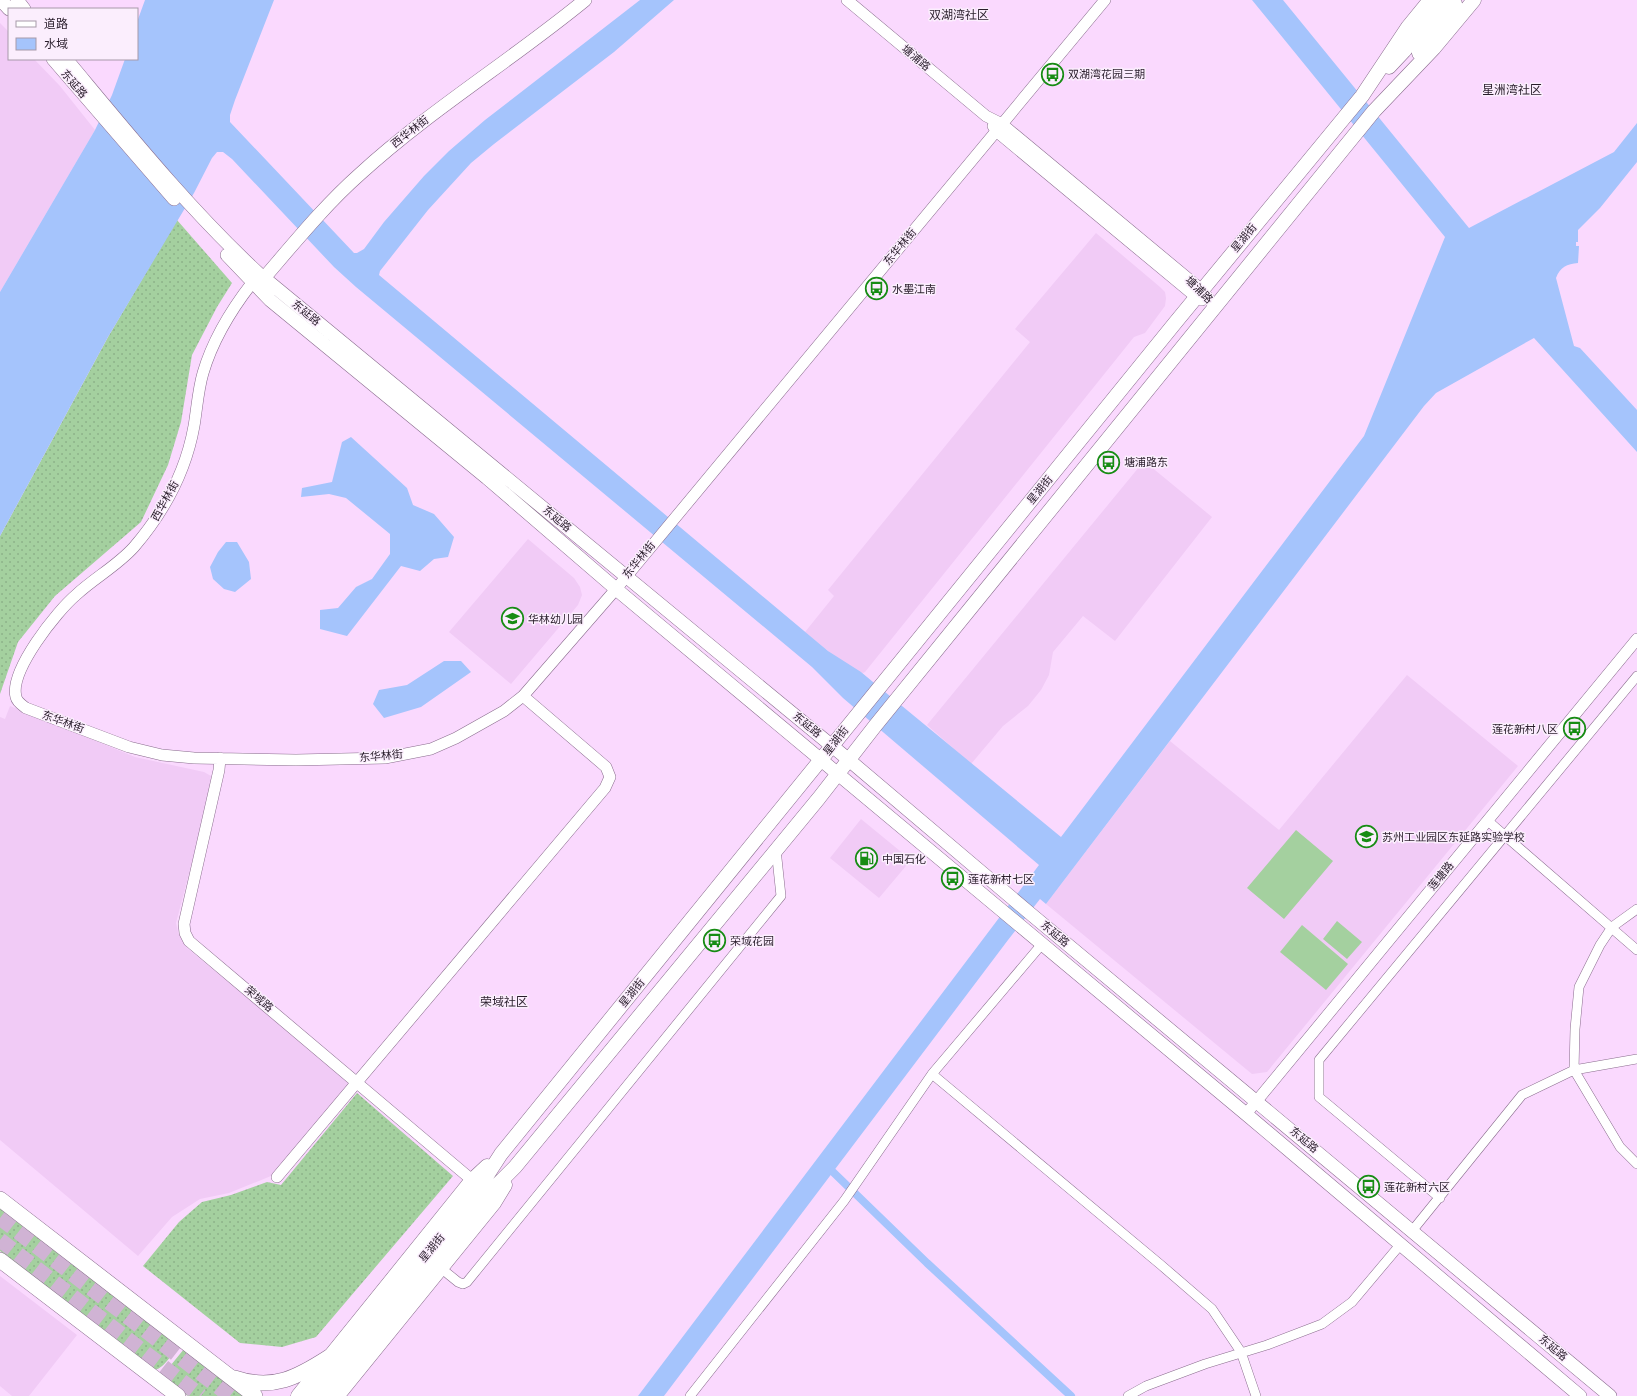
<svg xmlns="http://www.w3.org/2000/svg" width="1637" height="1396" font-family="'Varela Round','Noto Sans SC',sans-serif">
<defs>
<pattern id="grass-dots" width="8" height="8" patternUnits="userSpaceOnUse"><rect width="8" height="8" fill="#a4d09f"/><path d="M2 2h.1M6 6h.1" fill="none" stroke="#8db289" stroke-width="1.8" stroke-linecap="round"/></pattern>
</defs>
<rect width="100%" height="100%" fill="#fad9fe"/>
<path fill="#f1cbf6" d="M0 23 9 32V59H34L60 86 95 130 0 292Z
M1096 233 1160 287 1165 292 1166 298 1165 306 1145 333 1134 337 865 672 863 673 856 671 828 651 805 632 834 596 828 590 1030 342 1015 329Z
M1144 461 1212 517 1115 641 1083 616 1053 652 1049 675 1041 690 1028 706 1003 726 971 764 927 725Z
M528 539 574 578 580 587 582 595 578 605 511 684 449 632Z
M1407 675 1518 766 1267 1072 1252 1074 1046 904 1170 741 1279 830Z
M10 706 135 757 204 772 211 776 213 782 176 923 178 932 187 948 351 1084 271 1176 229 1193 200 1199 172 1217 138 1256 0 1140V717L5 719Z
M861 819 911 860 879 898 830 858Z
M0 1276 77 1335 29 1396H12L0 1386Z"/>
<path fill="url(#grass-dots)" d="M177 220 232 283 217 307 192 355 181 422 168 465 141 522 55 596 18 642 0 694V536L108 337Z
M357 1093 453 1176 316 1337 282 1347 240 1343 143 1266 179 1222 202 1202 231 1195 267 1182 281 1185Z
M0 1208 176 1343C174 1353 165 1367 155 1370L0 1251Z
M184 1349 248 1396H188L162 1376Z"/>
<path fill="#a4d09f" d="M1296 830 1333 861 1284 919 1247 888Z
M1337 921 1362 942 1347 959 1323 939Z
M1302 925 1348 964 1326 990 1280 952Z"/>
<path fill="#a5c4fc" d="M145 0H274L235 100 230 115V122L354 253H357L364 249 384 222 424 176 449 151 485 120 640 0H674L614 52 494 144 471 163 428 210 380 271 379 275 828 651 861 672 879 687 1061 837 1364 436 1445 237 1252 0H1283L1469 228 1614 152 1637 123V162L1600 208 1578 230V242H1576V246H1579L1578 263C1567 264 1560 267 1556 278L1574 346 1580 348 1637 410V452L1534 338 1436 393 1424 406 1046 904 1040 899 1008 940 664 1396H638L1039 865 843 698 812 667 356 287 334 267 232 159 223 152H217L212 158 194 193 108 337 0 536V292L95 130 112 95 125 59H137V22Z
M351 437 407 488 413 505 434 514 454 537 448 557 434 559 420 571 401 566 347 636 320 629V610L338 608 356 587 372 579 390 554V534L346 498 329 494 301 497 302 488 332 482 342 442Z
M226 542H237L249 562 251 579 235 592 224 589 213 579 210 567 218 552Z
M444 661H461L471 672 421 707 384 718 373 704 379 690 407 685Z"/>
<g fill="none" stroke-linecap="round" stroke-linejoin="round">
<path stroke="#a5c4fc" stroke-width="8" d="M833 1172 927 1263 1071 1396"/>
<path stroke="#d0b3d4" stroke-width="15" stroke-dasharray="15 8" stroke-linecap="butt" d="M0 1218 230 1396
M0 1240 201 1396"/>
<defs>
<path id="minor" d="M1488 821 1637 950
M1637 1059 1574 1070 1620 1147 1637 1164
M932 1074 1161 1265 1212 1309 1241 1352 1256 1396
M1440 1198 1319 1097V1060L1637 676
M1412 1231 1522 1095 1574 1070 1575 1029 1579 987 1600 945 1612 927 1637 909
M442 1269 458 1282 463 1284 467 1282 781 896 776 849
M690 1396 844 1201 932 1074 1042 944
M1128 1396 1146 1386 1205 1364 1267 1345 1322 1324 1352 1302 1400 1245"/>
<path id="tertiary" d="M847 0 986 116 1002 124 1202 290 1215 307
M993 126 996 131 1196 297 1202 300
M252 283C231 310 213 339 203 373 198 390 197 408 194 426 186 471 164 512 134 547 117 566 94 578 76 595 57 611 9 671 16 697 17 702 22 705 26 708L129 747 162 755 194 758 296 760 385 758 431 749 456 738 504 711 523 696 616 589 1105 0
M220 758 219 770 184 924 185 933 189 941 472 1180
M1246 1114 1637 639
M277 1177 605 788 610 777 606 767 523 696"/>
<path id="secondary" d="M1 0 9 9
M17 0 24 9
M53 59 174 199
M66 59C127 132 188 208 258 273L849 760 1032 915 1610 1396
M227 255 270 300 487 478 616 589 1246 1114 1580 1396
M256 281 264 278C295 242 325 205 360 174 430 110 512 60 585 0"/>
<path id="primary" d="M1419 53 1455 4
M1389 67 1404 51 1445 0
M339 1394 494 1203 505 1185
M298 1396 472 1180 487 1166
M312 1396 479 1188 501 1154 1175 323 1362 96 1408 27 1430 0
M326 1396 486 1196 515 1167 819 798 875 726 1374 111 1434 48 1474 0"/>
<path id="trunk" d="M0 1199 255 1396
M0 1260 178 1396
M235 1378C273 1391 298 1377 329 1357"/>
</defs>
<use href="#minor" stroke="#896c8d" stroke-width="10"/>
<use href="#tertiary" stroke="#896c8d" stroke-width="12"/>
<use href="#secondary" stroke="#896c8d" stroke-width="14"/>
<use href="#primary" stroke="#896c8d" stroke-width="15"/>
<use href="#trunk" stroke="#896c8d" stroke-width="16"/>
<use href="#minor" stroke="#fff" stroke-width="9"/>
<use href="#tertiary" stroke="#fff" stroke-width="11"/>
<use href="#secondary" stroke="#fff" stroke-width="13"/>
<use href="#primary" stroke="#fff" stroke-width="14"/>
<use href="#trunk" stroke="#fff" stroke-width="15"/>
</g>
<defs>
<symbol id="bus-ring" viewBox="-11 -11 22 22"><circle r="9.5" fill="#fbeefd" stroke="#178c14" stroke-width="1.5"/><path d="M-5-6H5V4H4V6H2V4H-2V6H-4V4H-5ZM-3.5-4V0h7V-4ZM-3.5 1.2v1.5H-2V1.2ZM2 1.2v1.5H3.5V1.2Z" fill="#178c14"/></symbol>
<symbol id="school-ring" viewBox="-11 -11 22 22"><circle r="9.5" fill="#fbeefd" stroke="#178c14" stroke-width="1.5"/><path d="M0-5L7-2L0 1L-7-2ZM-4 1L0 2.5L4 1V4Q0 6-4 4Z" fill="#178c14"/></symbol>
<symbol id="fuel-ring" viewBox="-11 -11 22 22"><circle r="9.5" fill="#fbeefd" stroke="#178c14" stroke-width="1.5"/><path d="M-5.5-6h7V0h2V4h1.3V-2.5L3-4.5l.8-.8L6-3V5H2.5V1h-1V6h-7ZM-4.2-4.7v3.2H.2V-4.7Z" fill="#178c14"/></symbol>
</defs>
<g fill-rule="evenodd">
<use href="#bus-ring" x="1040" y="62" width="25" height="25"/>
<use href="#bus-ring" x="864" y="276" width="25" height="25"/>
<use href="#bus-ring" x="1096" y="450" width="25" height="25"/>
<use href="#school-ring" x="500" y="606" width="25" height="25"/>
<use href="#bus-ring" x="1562" y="716" width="25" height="25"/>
<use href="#school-ring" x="1354" y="824" width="25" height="25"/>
<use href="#fuel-ring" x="854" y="846" width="25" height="25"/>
<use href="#bus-ring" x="940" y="866" width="25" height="25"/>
<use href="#bus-ring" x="702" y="928" width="25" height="25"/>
<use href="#bus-ring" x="1356" y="1174" width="25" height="25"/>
</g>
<g text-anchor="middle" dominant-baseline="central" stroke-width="3" stroke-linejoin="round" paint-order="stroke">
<g font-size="11" fill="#291d2b" stroke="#fbeefd">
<text transform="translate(916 58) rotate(40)">塘浦路</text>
<text transform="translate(74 84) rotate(49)">东延路</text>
<text transform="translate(410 132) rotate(-38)">西华林街</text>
<text transform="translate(1244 238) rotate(-51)">星湖街</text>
<text transform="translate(900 247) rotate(-50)">东华林街</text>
<text transform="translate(1199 290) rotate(45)">塘浦路</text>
<text transform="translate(306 313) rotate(39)">东延路</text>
<text transform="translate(1040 490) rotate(-51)">星湖街</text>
<text transform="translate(165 501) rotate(-61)">西华林街</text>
<text transform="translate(557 519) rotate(40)">东延路</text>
<text transform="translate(639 560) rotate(-51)">东华林街</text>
<text transform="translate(63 722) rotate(20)">东华林街</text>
<text transform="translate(807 725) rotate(39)">东延路</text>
<text transform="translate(836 741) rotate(-52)">星湖街</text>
<text transform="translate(381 756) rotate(-5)">东华林街</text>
<text transform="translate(1441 876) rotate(-51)">莲塘路</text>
<text transform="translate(1055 934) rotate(40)">东延路</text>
<text transform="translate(632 993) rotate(-51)">星湖街</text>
<text transform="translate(259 999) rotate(40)">荣域路</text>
<text transform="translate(1304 1140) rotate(40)">东延路</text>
<text transform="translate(432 1248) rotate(-51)">星湖街</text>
<text transform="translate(1553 1348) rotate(40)">东延路</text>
</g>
<g font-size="11" fill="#291d2b" stroke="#fbeefd" text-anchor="start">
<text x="1068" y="74">双湖湾花园三期</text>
<text x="892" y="289">水墨江南</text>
<text x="1124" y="462">塘浦路东</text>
<text x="528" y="619">华林幼儿园</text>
<text x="1558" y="729" text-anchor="end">莲花新村八区</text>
<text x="1382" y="837">苏州工业园区东延路实验学校</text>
<text x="882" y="859">中国石化</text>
<text x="968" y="879">莲花新村七区</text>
<text x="730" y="941">荣域花园</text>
<text x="1384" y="1187">莲花新村六区</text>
</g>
<g font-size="12" fill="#291d2b" stroke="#fbeefd">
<text x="959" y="15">双湖湾社区</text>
<text x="1512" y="90">星洲湾社区</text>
<text x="504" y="1002">荣域社区</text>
</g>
</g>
<rect x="8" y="8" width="130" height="52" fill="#fbeefd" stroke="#a79aa9"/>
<rect x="16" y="21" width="20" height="6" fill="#ffffff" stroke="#a79aa9"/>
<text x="44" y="28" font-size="12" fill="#291d2b">道路</text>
<rect x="16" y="38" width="20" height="12" fill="#a5c4fc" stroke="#a79aa9"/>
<text x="44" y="48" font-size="12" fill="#291d2b">水域</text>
</svg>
